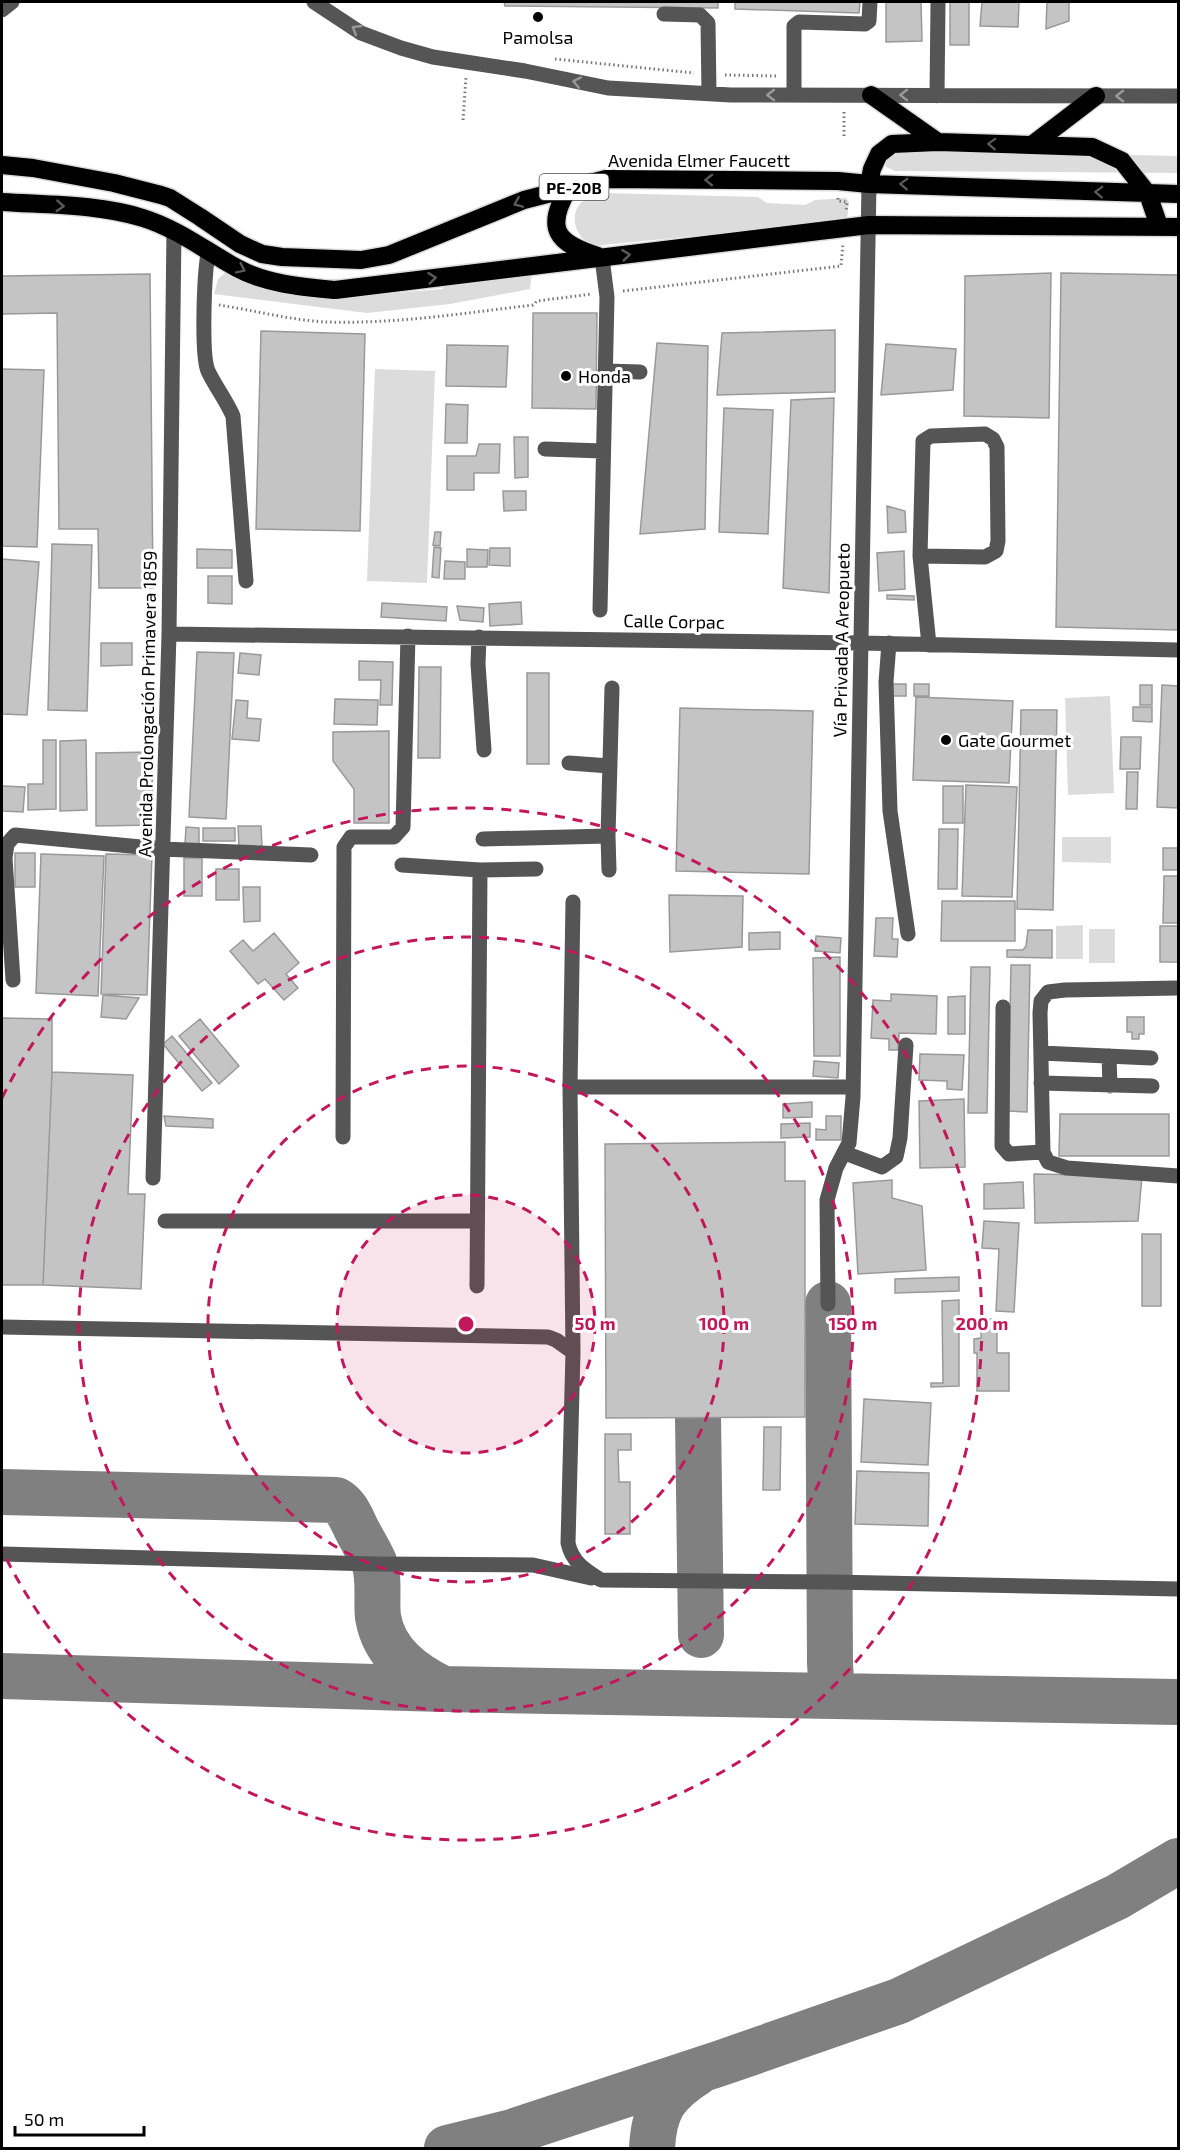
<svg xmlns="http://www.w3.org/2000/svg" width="1180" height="2150" font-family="'Exo 2',sans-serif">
<rect width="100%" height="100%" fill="#fff"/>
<path fill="#dcdcdc" d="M897 150 1178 156V173L895 171 886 167 885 158Z
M604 193 758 197 767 203 805 205 815 200 846 198 849 202 847 219 755 230 593 246C577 239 567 216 582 202 587 197 597 195 604 193Z
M225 273 298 280 367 278 372 295 443 289 445 277 532 273 530 289 450 304 367 313 214 294 218 279Z
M375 369 435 371 427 583 367 581Z
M1110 696 1114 793 1068 795 1065 698Z
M1062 837H1111V863L1062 862Z
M1083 925V959H1056V926Z
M1089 929H1115V963H1089Z"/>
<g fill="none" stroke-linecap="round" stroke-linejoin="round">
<path stroke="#808080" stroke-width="46" d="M828 1304 830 1663 831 1680 837 1695
M698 1417 701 1635
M2 1492 336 1500C347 1506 351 1518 357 1530 362 1540 369 1551 374 1562 380 1579 376 1599 378 1617 384 1653 412 1674 443 1689
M2 1676 443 1689 1178 1702
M447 2148 512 2132 721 2063 899 2001 1117 1897 1178 1861
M652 2148C654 2109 665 2093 698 2072"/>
</g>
<path fill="#c4c4c4" stroke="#999" stroke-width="1.5" d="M504 2H718V8L505 6Z
M735 2H860L859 13 735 9Z
M886 2H921L922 41 886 42Z
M950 2H969V45H950Z
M982 2H1019L1018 27 980 26Z
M1047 2H1069V21L1046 29Z
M1051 273 1049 418 964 416 965 276Z
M1061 273 1178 275V630L1056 627Z
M150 274 153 588H99L98 529H59L57 313 2 314V276Z
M533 313H597L596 409 532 408Z
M835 330V392L717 395 722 333Z
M261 331 365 334 360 531 256 529Z
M657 343 708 346 705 529 640 534Z
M886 344 956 349 953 390 881 395Z
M447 345 508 346 506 387 446 386Z
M2 369 44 370 37 547 2 546Z
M834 398 829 593 783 588 791 400Z
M446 404 468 405 467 443H445Z
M724 408 773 410 768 534 719 532Z
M514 437H528V477L515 478Z
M479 444H500L499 473H474V490H447V456H476Z
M503 491H526V510L504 511Z
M887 506 905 511 906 532 888 533Z
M435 532H441L440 546 433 545Z
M52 544 92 545 87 711 48 710Z
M434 547 441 548 439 578 432 577Z
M490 548H510V566L489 565Z
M197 549 232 550V568H197Z
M467 549 488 550 487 567H467Z
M904 551 905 589 879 591 877 553Z
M2 559 39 562 27 715 2 714Z
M445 561 465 562V579H444Z
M208 576H232V604L208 603Z
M887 595 914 596V600L887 599Z
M521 602 522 624 490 626 489 604Z
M382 603 447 607 446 621 381 617Z
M457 606 484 608 483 622 460 620Z
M101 643H132V665L101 666Z
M197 652 234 653 226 819 189 817Z
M240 653 261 655 259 675 238 673Z
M359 661 393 662 392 705H380L381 680H359Z
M419 667H441L440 758H418Z
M527 673H549V764H527Z
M891 684H906V696H891Z
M914 684H929V696H914Z
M1140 685H1152V705H1140Z
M1162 685 1178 686V808L1157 807Z
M916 697 1013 701 1009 783 913 780Z
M335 699 378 700 377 725 334 724Z
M236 700 248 701 247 718 261 719 259 741 232 739Z
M1133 707H1152V722L1133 721Z
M680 708 813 711 809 874 676 871Z
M1021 710H1057L1053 910 1017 909Z
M389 731V823H354V789L333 761V732Z
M1121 737H1141L1140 769H1120Z
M43 740H56V809L28 810V784H43Z
M86 740 87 810 60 811V741Z
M152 752 153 825 96 826V753Z
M1127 772H1138L1137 809H1126Z
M966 785 1017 787 1012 897 962 896Z
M2 786 25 787 23 812 2 811Z
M943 786H963V823H943Z
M238 826H261L262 847 239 848Z
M186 827 199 828V844H185Z
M203 828H235V841H203Z
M939 829H958L957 889H938Z
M1163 848H1178V870H1163Z
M15 853H35V887H15Z
M41 854 104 856 98 996 36 993Z
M106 854 152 855 147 995 101 994Z
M184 858H202V896H184Z
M216 869H239V900H216Z
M1164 876H1178V923H1163Z
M243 887H260V921L244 922Z
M669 895 743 896 742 947 670 952Z
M942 901H1015V941H941Z
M876 918H893L892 939H898L897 957 874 956Z
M1160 926H1178V962H1160Z
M1028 930H1052V958L1007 957V950H1023L1026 946Z
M780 932V949L749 950V933Z
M274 933 299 963 286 974 298 988 284 1000 265 979 258 984 230 951 243 940 253 951Z
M816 936 841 938 840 953 815 951Z
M840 957V1056H814L813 958Z
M1011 965H1030L1027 1112 1008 1111Z
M971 967H990L987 1113H968Z
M891 994 937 996 936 1034 899 1033 898 1050H889V1039L871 1038 873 1000 891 1001Z
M103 995 139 998 126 1019 101 1017Z
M965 996V1034H948V997Z
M1127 1017H1144V1034H1139V1039H1132V1032H1127Z
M2 1018 52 1019V1072L43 1285H2Z
M200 1019 239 1066 219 1084 179 1036Z
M172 1036 212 1083 202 1091 163 1044Z
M920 1054 964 1055 962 1090 947 1089V1081L919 1080Z
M814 1061 839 1063 838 1078 813 1076Z
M52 1072 133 1075 128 1194H145L141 1289 43 1285Z
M964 1099 965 1167 920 1168 919 1101Z
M812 1102V1117L783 1118V1104Z
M1060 1114H1169V1156H1059Z
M164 1116 213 1119V1128L166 1126Z
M826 1116H841V1140H816V1129L826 1130Z
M810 1123V1137L781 1138V1124Z
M785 1142V1181H805V1417L606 1418 605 1144Z
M1034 1174 1142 1176 1138 1221 1035 1223Z
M892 1180V1198L922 1206 926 1270 858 1274 853 1183Z
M1023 1182 1024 1208 984 1209V1184Z
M984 1221 1019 1223 1014 1312 996 1311 999 1249 982 1248Z
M1142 1234H1161V1306H1142Z
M959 1277V1291L895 1293V1279Z
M959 1300V1386L931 1387V1383H943L942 1301Z
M981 1319H997V1353H1009V1391H977V1353H974V1339L981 1338Z
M864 1399 931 1403 928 1465 861 1462Z
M764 1427H781L780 1490H763Z
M605 1434H631V1450H618L619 1482H630V1534H605Z
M857 1471 929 1473 928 1526 855 1524Z"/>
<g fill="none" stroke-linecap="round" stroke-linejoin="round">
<defs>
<path id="highway" d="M871 95 938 142
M1032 145 1096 96
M2 165 33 168 114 183 161 195 170 198 200 217 240 244 262 254 282 257 361 260 389 255 524 200 606 179 838 181 869 184 1178 194
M869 184 872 169 879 154 892 144 938 142 1092 147 1122 161 1148 194 1159 226
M568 189C545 229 556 243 598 256
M2 202C48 205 98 204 143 218 178 229 206 251 237 268 266 284 303 287 335 290L869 225 1178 227"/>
</defs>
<use href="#highway" stroke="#dbdbdb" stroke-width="21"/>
<path stroke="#777" stroke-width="3" stroke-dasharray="1.5 3" stroke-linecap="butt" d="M555 59 694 73
M725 75 778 76
M463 120 466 77
M844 136V111
M838 198V201L847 202 846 212
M623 291 841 266 843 243
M219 305C253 310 294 321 328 322 396 324 465 313 533 305L537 301 592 294"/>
<path stroke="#555" stroke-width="15" d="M314 2 361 33 401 48 433 57 525 71 608 88 731 95 1178 96
M2 10 12 2
M664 14 700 15 708 23 709 94
M794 95V26L799 22 865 24 869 21 870 2
M937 96 938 2
M209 250C204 268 201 355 208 371 215 386 226 400 233 416L246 581
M605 371 640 372
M545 449 603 451
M920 556 985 557 996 551 998 541 997 447 993 439 985 434 931 436 923 441 920 556 929 645
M600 610 607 297 602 258
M169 634 861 643 1178 650
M479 637 478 664 484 750
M889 643 886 682 890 811 908 934
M569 763 610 766
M608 836 609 870
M483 839 608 836 612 688
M402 865 480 870 477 1286
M480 870 536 869
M573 902 570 1087 573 1352 568 1543C572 1562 585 1570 601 1580L831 1582 1178 1589
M13 980 5 858 7 844 15 835 162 849 311 855
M1178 988 1065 990 1048 992 1041 1001 1040 1013 1043 1152 1048 1162 1067 1168 1178 1176
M1003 1007 1002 1146 1009 1154 1043 1152
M1041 1053 1151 1058
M1109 1056 1110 1086
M1041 1083 1152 1086
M570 1087H853
M343 1137 344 847 351 837H394L403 827 408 636
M845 1153 882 1167 896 1157 900 1138 906 1045
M153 1178 169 634 174 231
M165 1221H477
M828 1304 827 1200 836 1168 849 1143 853 1097 869 184
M2 1327 548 1337 556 1340 573 1352
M2 1554 374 1564 533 1565 591 1578"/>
<use href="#highway" stroke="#000" stroke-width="18"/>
</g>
<defs><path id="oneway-chevron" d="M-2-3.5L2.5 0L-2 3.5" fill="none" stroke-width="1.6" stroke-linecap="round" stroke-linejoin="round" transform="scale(1.5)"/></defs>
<g stroke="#999">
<use href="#oneway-chevron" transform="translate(356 29) rotate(-149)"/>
<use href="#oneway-chevron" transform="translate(577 82) rotate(-169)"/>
<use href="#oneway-chevron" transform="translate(771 95) rotate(-180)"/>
<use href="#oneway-chevron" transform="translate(904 95) rotate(-180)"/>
<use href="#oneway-chevron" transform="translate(1120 96) rotate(-180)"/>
</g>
<g stroke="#595959">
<use href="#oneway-chevron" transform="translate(992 144) rotate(-178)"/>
<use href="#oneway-chevron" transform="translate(709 180) rotate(-179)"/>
<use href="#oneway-chevron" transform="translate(904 184) rotate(-178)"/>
<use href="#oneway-chevron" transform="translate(1099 192) rotate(-178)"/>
<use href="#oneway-chevron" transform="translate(518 203) rotate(157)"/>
<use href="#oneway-chevron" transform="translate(60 206) rotate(4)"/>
<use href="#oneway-chevron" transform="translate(626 255) rotate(-7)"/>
<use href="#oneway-chevron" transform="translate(241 269) rotate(26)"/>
<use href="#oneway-chevron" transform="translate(432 278) rotate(-7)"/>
</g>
<circle cx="466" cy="1324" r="129" fill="#c2185b" fill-opacity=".12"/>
<g fill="none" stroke="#c2185b" stroke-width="3" stroke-dasharray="10 8">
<circle cx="466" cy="1324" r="129"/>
<circle cx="466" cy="1324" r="258"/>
<circle cx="466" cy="1324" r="387"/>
<path d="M2 1098A516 516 0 1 1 2 1550"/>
</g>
<g fill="#000" stroke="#fff" stroke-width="2">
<circle cx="538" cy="17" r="6"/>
<circle cx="566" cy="376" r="6"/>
<circle cx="946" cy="740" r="6"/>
</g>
<g text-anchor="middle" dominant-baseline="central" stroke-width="6" stroke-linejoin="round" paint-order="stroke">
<rect fill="#fff" stroke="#4c4c4c" stroke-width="1.5" x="539.5" y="174" width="69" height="26" rx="4.5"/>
<g font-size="16" font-weight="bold" fill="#000">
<text x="574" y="187">PE-20B</text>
</g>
<g font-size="18" fill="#000" stroke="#fff" text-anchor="start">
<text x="538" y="37" text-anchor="middle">Pamolsa</text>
<text x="578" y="376">Honda</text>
<text x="958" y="740">Gate Gourmet</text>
</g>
<g font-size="18" fill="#000" stroke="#fff">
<text x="699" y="160">Avenida Elmer Faucett</text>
<text transform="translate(674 621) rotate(1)">Calle Corpac</text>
<text transform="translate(841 640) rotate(-89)">Vía Privada A Areopueto</text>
<text transform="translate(147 704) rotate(-89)">Avenida Prolongación Primavera 1859</text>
</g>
</g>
<circle cx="466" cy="1324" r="9" fill="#c2185b" stroke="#fff" stroke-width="3"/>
<g font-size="18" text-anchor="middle" font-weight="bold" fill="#c2185b" stroke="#fff" stroke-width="6" stroke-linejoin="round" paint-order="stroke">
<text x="595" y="1330">50 m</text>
<text x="724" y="1330">100 m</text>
<text x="853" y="1330">150 m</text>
<text x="982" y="1330">200 m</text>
</g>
<rect width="1180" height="2150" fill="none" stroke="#000000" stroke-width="6"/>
<path d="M15 2126v9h129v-9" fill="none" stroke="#000000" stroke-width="3"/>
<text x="24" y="2126" font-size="18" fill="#000000" stroke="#ffffff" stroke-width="4.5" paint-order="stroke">50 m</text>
</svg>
